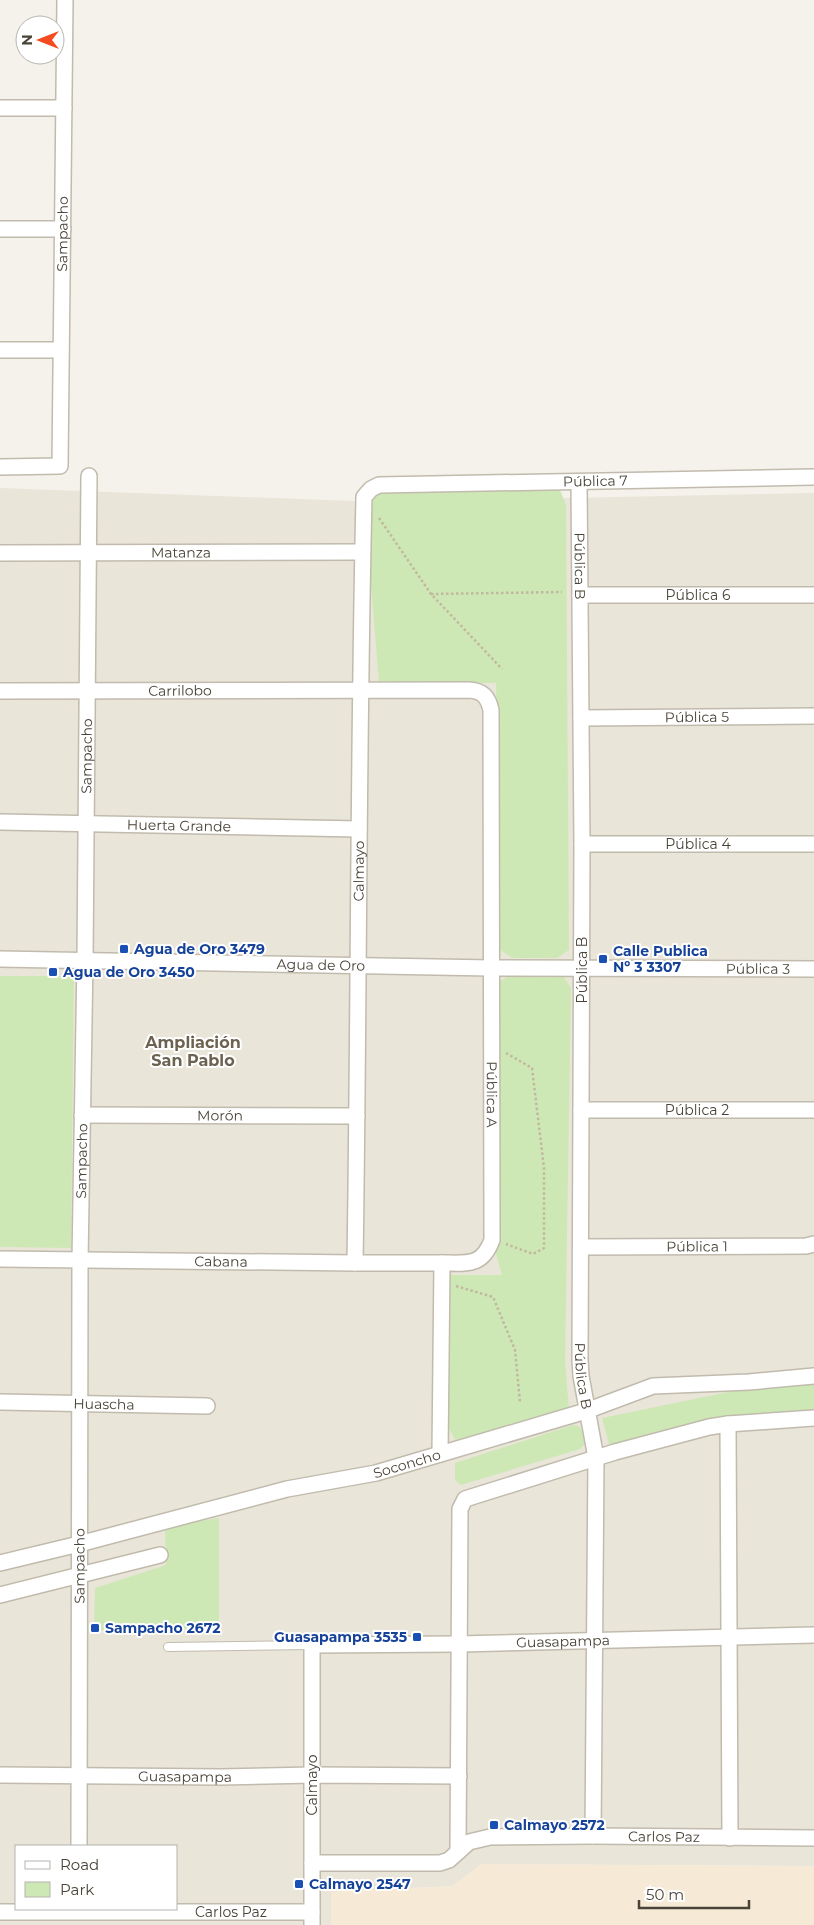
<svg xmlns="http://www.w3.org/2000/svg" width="814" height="1925" font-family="Montserrat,sans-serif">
<rect width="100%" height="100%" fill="#f5f2eb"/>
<path fill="#e9e5d9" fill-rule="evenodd" d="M0 488 380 502 814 493V1866L482 1864 453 1886 331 1892V1925H0ZM16 1846H176V1909H16Z"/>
<path fill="#f6ead7" d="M481 1864 814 1866V1925H331V1892L453 1886Z"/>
<path fill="#cee8b5" d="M560 490 566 505 569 950 557 958H512L499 949 496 683H379L364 497 385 493Z
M0 976H74L71 1248 0 1247Z
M507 977H564L571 988 565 1361 569 1411 455 1440 447 1424V1275H502L492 1240 498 982Z
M814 1383V1410L722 1417 618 1445 609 1444 602 1418 743 1389Z
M573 1425 579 1426 585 1435 584 1445 580 1449 461 1485 455 1480V1463Z
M219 1518V1629L94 1630 95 1588 166 1565 165 1527Z"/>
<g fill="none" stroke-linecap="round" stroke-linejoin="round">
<defs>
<path id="lane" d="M168 1647 312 1645"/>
<g id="street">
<path d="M0 108H64"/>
<path d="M0 229H63"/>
<path d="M0 350H61"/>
<path id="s1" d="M0 467 60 466 65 0"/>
<path id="s2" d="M579 482 582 844 580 1360 581 1376 596 1458 593 1836"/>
<path id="s3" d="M0 553 362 552"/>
<path id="s4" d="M580 595H814"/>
<path id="s5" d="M0 691 469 690C483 691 488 697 491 710L492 1240C482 1267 467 1263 442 1263L440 1454"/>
<path id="s6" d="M581 718 814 716"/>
<path id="s7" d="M0 822 359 829"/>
<path id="s8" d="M582 844H814"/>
<path id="s9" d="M0 959 491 968 814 969"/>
<path id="s10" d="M581 1110H814"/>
<path id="s11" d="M82 1115 357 1116"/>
<path id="s12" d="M581 1247 806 1246 814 1244"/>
<path id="s13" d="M0 1259 355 1263H442"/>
<path id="s14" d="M355 1263C359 1008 358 752 364 497L371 489 379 485 814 477"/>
<path id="s15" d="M0 1402 207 1406"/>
<path d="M728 1424 730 1838"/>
<path id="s16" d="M0 1563 79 1544 287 1489 376 1473 586 1411 653 1386 749 1382 814 1376"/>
<path d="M0 1595 160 1555"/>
<path id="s17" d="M0 1775 220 1777 313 1775 459 1776"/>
<path id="s18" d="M79 1846 80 1261 85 960 89 476"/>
<path d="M458 1852 460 1509 465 1499 615 1452 709 1427 728 1424 814 1418"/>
<path id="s19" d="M312 1863H440L449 1860 469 1842 490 1837 593 1836 814 1838"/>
<path id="s20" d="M0 1912H312"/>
<path id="s21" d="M312 1925V1645L459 1644 814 1635"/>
</g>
</defs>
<use href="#lane" stroke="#c1bbad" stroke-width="10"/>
<use href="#street" stroke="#c1bbad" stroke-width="18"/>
<path stroke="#c2b79f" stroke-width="2.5" stroke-dasharray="2.5 2.5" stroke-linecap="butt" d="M379 518 431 594 502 669
M431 594 562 592
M506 1053 532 1068 544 1168V1248L533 1254 506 1244
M456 1286 493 1297 515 1350 520 1402"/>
<use href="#lane" stroke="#fff" stroke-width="8"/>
<use href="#street" stroke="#fff" stroke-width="15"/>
</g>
<g fill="#1a4fb4" stroke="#fff" stroke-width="2">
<rect x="119" y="944" width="10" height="10" rx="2.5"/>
<rect x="598" y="954" width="10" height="10" rx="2.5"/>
<rect x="48" y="967" width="10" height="10" rx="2.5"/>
<rect x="90" y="1623" width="10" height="10" rx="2.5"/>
<rect x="412" y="1632" width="10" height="10" rx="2.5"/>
<rect x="489" y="1820" width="10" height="10" rx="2.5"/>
<rect x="294" y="1879" width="10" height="10" rx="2.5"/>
</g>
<g text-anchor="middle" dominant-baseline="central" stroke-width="4" stroke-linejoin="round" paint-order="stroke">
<g font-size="14" fill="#494338" stroke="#fff">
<text stroke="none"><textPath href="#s1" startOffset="292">Sampacho</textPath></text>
<text stroke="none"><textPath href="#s14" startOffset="1002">Pública 7</textPath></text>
<text stroke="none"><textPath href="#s3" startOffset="181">Matanza</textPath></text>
<text stroke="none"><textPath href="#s2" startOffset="84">Pública B</textPath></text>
<text stroke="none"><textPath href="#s4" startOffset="118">Pública 6</textPath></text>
<text stroke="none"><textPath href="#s5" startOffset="180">Carrilobo</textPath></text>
<text stroke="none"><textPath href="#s6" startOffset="116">Pública 5</textPath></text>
<text stroke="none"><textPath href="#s18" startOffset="1090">Sampacho</textPath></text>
<text stroke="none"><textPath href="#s7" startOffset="179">Huerta Grande</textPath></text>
<text stroke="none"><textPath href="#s8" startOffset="116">Pública 4</textPath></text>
<text stroke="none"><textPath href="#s14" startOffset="392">Calmayo</textPath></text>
<text stroke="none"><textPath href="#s9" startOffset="321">Agua de Oro</textPath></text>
<text stroke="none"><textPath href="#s9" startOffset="758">Pública 3</textPath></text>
<text transform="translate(582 970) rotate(-90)">Pública B</text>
<text stroke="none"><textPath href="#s5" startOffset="886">Pública A</textPath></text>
<text stroke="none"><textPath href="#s10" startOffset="116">Pública 2</textPath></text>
<text stroke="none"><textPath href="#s11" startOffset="138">Morón</textPath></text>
<text stroke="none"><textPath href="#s18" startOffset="685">Sampacho</textPath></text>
<text stroke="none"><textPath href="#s12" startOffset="116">Pública 1</textPath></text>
<text stroke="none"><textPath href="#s13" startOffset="221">Cabana</textPath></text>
<text stroke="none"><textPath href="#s2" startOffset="894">Pública B</textPath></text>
<text stroke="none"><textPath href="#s15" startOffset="104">Huascha</textPath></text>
<text stroke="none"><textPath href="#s16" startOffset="419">Soconcho</textPath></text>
<text stroke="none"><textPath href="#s18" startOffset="280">Sampacho</textPath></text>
<text stroke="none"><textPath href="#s21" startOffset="531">Guasapampa</textPath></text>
<text stroke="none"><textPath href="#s17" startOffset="185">Guasapampa</textPath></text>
<text transform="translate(312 1785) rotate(-90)">Calmayo</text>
<text stroke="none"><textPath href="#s19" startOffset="360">Carlos Paz</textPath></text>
<text stroke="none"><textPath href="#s20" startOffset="231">Carlos Paz</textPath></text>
</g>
<g font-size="14" font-weight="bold" fill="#164399" stroke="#fff" text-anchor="start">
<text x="134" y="949">Agua de Oro 3479</text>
<text x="613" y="951">Calle Publica<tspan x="613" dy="16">Nº 3 3307</tspan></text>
<text x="63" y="972">Agua de Oro 3450</text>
<text x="105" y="1628">Sampacho 2672</text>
<text x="407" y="1637" text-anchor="end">Guasapampa 3535</text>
<text x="504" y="1825">Calmayo 2572</text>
<text x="309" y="1884">Calmayo 2547</text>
</g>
<g font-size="16" font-weight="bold" fill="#6c6250" stroke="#fff">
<text x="193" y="1042">Ampliación<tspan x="193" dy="18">San Pablo</tspan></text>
</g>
</g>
<rect x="15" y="1845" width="162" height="65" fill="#ffffff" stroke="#b6b4af"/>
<rect x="25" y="1861" width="25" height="8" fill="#ffffff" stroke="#b6b4af"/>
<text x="60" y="1870" font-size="15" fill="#494338">Road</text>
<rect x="25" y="1882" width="25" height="15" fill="#cee8b5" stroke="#b6b4af"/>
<text x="60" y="1895" font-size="15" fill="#494338">Park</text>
<g transform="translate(40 40) rotate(270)"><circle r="24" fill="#ffffff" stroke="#b6b4af"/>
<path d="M0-4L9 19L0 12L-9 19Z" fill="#f64b21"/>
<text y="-8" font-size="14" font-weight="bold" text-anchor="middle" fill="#494338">N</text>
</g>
<path d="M639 1900v8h110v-8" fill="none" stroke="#494338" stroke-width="2.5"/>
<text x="646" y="1900" font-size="15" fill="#494338" stroke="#ffffff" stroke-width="4" paint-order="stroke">50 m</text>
</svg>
